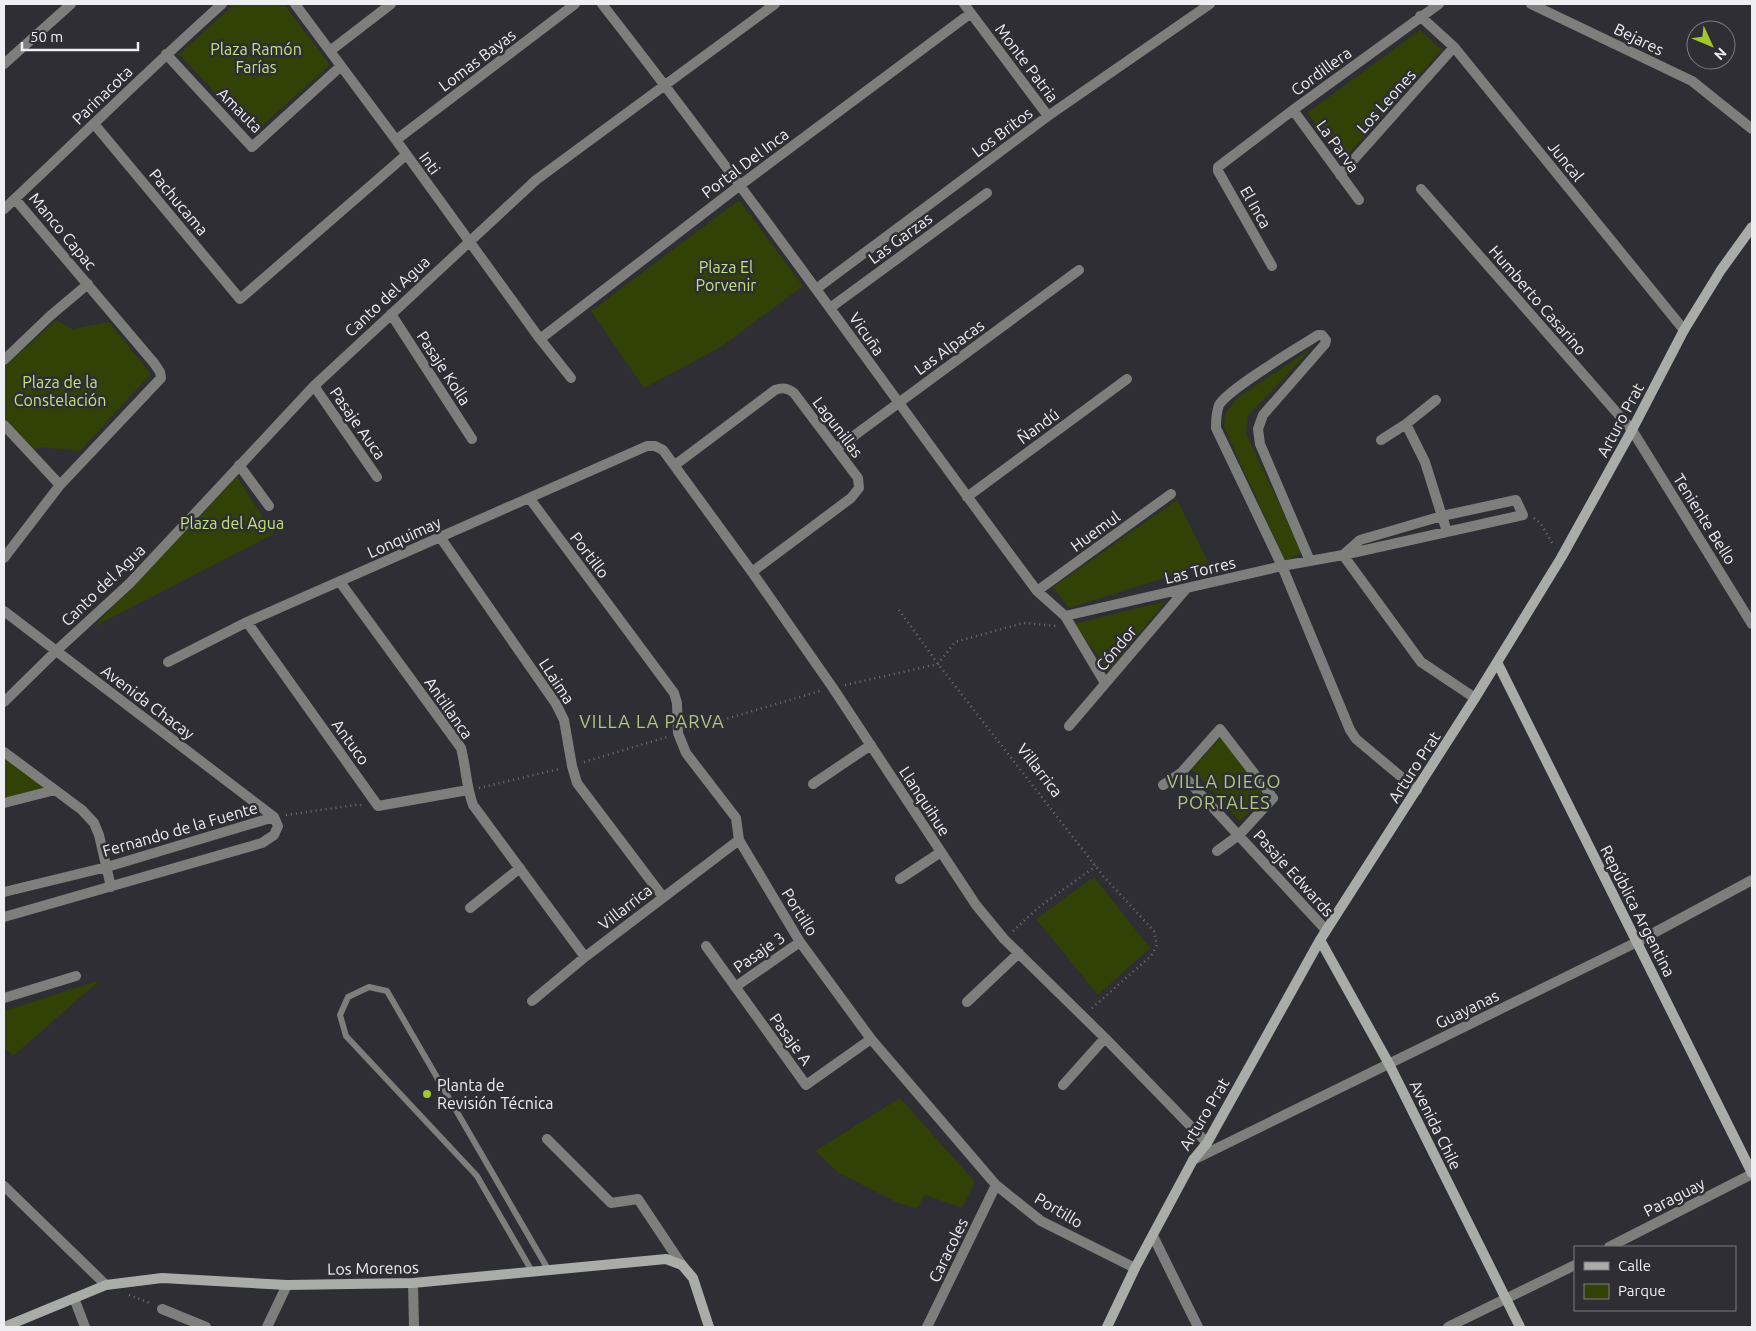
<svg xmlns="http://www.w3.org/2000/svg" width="1756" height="1331" font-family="Ubuntu,sans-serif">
<rect width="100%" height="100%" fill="#2e2e34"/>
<path fill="#324105" d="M235 4H284L330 65 253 134 179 54Z
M1420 30 1442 50 1343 160 1307 113Z
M739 200 803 286 721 347 644 388 591 311Z
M56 320 72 329 109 322 151 374 80 451 41 447 34 450 4 418V367Z
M1312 348 1248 416 1246 433 1302 553 1285 561 1224 427 1225 414 1237 398Z
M237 477 274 534 93 627Z
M1177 500 1209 564 1069 608 1053 587Z
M1166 601 1109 671 1074 624Z
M1221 737 1265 797 1240 821 1192 769Z
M4 756 47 788 4 799Z
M1094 877 1150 948 1098 995 1036 919Z
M100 980 13 1056 4 1047V1011Z
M900 1098 975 1182 962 1208 925 1195 917 1208 898 1203 839 1173 815 1151Z"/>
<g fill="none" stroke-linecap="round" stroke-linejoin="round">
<path stroke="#707076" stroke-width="2.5" stroke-dasharray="1 4" stroke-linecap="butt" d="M1534 518 1541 524 1554 546
M899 610 938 664 1104 877 1154 931 1157 945 1151 956 1091 1009
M845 685 938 664 955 642 1023 623 1056 626
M689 730 820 691
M584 762 667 737
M479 788 559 769
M286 815 355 805H362
M1013 931 1039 907 1096 866
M129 1295 152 1304"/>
<path stroke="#7e7f7c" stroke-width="6" d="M533 1273 477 1176 346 1036 340 1015 348 997 369 987 387 991 549 1271"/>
<path stroke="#7e7f7c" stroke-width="10" d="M295 4 396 140 540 339 571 378
M602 4C752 196 892 396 1037 591L1065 616 1105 683
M964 4 1048 116
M1420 16 1454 47 1684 330
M330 51 391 4
M166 54 252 147 341 66
M4 64 71 4
M1293 110 1359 200
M95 125 240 299 406 155
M396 140 575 4
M1340 175 1454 47
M1421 189 1632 430 1752 624
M4 209C77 141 148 70 222 4
M1272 266 1218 171V167L1293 110 1439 4
M816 289 1048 116 1210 4
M830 308 987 193
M391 314 472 439
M540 339 739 186 971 13
M4 360 50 316 88 284
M314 386 377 477
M1406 424 1425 462 1447 532
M4 425 60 485
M1381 440 1406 424 1436 400
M836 449 1079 270
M239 465 269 506
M675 465 775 390C783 387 788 388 794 393L858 478 859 488 851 498 752 572
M967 497 1127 379
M530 499 674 693 677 703 678 733 686 753 736 818 739 840 800 942 871 1039 996 1185 1041 1221 1135 1268
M440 537 556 704 564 720 572 766 577 783 663 897
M1343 555 1421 662 1475 698
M4 558 60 485 161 378 160 372 154 363 15 199
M1310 561 1260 444 1258 429 1263 415 1325 344 1326 340 1322 335H1318C1298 348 1229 388 1219 405 1216 413 1216 421 1216 428L1282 566 1350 730 1356 739 1417 790
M340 582 461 748C466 767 466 786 473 805L585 957
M1037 591 1171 494
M4 611 274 817 278 826 274 835 262 843 4 917
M1065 616 1282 566 1343 555 1523 515 1516 500 1442 516 1360 540 1343 555
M247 622 378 806 468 790
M168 662 247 622 647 446H655L663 450 752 572 833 688 976 905 1004 939 1105 1038 1207 1143
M4 702 56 651 130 583 314 386 536 180 775 4
M1069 726 1186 589
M4 752 82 810 94 823 99 835 111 887
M1181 773 1326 930
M813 784 871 745
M1163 785 1181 773 1220 729 1273 798 1239 835 1217 851
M4 803 55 790
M900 879 941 852
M4 892 107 867 274 817
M470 908 520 868
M706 946 806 1085 871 1039
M735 987 800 942
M4 998 76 976
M532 1001 585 957 739 840
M967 1002 1019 953
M1063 1085 1105 1038
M547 1139 611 1203 638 1199 682 1265
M1193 1160 1637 942 1752 880
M4 1186 106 1285
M1153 1236 1198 1327
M1609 1247 1752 1174
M413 1283 414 1327
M74 1298 85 1327
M162 1309 206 1327
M267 1327 287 1285
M927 1327 996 1185
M1448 1327 1575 1265"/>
<path stroke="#7e7f7c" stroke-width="10" d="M1531 4 1692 81 1752 129"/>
<path stroke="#aaaca8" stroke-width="10" d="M1497 662 1752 1173
M1320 940 1389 1064 1520 1327
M4 1327 106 1285 162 1278 287 1285 413 1283 666 1259 682 1265 693 1278 709 1327
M1107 1327 1135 1268 1193 1160 1207 1143 1320 940 1475 698 1561 558 1632 430 1684 330 1721 270 1752 227"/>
</g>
<circle fill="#a0c92b" stroke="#2e2e34" stroke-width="2" cx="427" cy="1094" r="5"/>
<g text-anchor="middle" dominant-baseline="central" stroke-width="5" stroke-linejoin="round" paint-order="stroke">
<g font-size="16" fill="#efeff3" stroke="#2e2e34">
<text transform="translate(1639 39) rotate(26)">Bejares</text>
<text transform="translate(477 60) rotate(-37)">Lomas Bayas</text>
<text transform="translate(1027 63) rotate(53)">Monte Patria</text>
<text transform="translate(1321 71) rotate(-36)">Cordillera</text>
<text transform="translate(102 95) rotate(-44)">Parinacota</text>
<text transform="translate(1386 101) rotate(-48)">Los Leones</text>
<text transform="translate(240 110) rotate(45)">Amauta</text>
<text transform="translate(1002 132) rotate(-37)">Los Britos</text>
<text transform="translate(1338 146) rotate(54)">La Parva</text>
<text transform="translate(1566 161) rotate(51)">Juncal</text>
<text transform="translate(430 163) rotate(54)">Inti</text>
<text transform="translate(745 163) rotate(-37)">Portal Del Inca</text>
<text transform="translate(179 202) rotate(50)">Pachucama</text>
<text transform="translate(1256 207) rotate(60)">El Inca</text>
<text transform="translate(63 231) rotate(50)">Manco Capac</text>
<text transform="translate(900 238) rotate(-36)">Las Garzas</text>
<text transform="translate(387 296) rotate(-43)">Canto del Agua</text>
<text transform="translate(1538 300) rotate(49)">Humberto Casarino</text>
<text transform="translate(867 334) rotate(55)">Vicuña</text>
<text transform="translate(949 347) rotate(-36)">Las Alpacas</text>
<text transform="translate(444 368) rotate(57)">Pasaje Kolla</text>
<text transform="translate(1620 420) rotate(-62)">Arturo Prat</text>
<text transform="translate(358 423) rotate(55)">Pasaje Auca</text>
<text transform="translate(1038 426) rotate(-36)">Ñandú</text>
<text transform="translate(838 427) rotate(53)">Lagunillas</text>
<text transform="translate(1705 519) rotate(58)">Teniente Bello</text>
<text transform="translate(1095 531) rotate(-36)">Huemul</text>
<text transform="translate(404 537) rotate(-24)">Lonquimay</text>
<text transform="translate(590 555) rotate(53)">Portillo</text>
<text transform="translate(1200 570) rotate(-13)">Las Torres</text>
<text transform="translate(103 585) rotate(-44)">Canto del Agua</text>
<text transform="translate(1116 648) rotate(-50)">Cóndor</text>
<text transform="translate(557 681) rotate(57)">LLaima</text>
<text transform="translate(148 702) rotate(37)">Avenida Chacay</text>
<text transform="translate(449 708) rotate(55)">Antillanca</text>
<text transform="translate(351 742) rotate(54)">Antuco</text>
<text transform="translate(1414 767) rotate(-57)">Arturo Prat</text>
<text transform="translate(1040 770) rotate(52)">Villarrica</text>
<text transform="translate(925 801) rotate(57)">Llanquihue</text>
<text transform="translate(180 829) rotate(-16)">Fernando de la Fuente</text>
<text transform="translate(1294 873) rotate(48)">Pasaje Edwards</text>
<text transform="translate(625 907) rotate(-38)">Villarrica</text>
<text transform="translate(1638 911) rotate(63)">República Argentina</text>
<text transform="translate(800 912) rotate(58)">Portillo</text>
<text transform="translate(759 952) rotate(-35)">Pasaje 3</text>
<text transform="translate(1467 1009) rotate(-26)">Guayanas</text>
<text transform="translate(791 1039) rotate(54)">Pasaje A</text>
<text transform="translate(1204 1114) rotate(-59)">Arturo Prat</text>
<text transform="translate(1436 1125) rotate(64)">Avenida Chile</text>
<text transform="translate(1674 1197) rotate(-27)">Paraguay</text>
<text transform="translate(1059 1210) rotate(31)">Portillo</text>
<text transform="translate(948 1250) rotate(-64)">Caracoles</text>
<text transform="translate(373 1268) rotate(-1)">Los Morenos</text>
</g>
<g font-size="16" fill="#c2e37a" stroke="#2e2e34">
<text x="256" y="49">Plaza Ramón<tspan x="256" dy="18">Farías</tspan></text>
<text x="726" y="267">Plaza El<tspan x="726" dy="18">Porvenir</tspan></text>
<text x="60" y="382">Plaza de la<tspan x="60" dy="18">Constelación</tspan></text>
<text x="232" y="523">Plaza del Agua</text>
</g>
<g font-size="16" fill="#efeff3" stroke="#2e2e34" text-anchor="start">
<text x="437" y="1085">Planta de<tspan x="437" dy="18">Revisión Técnica</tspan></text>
</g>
<g font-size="18" letter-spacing="1" fill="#b1c981" stroke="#2e2e34">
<text x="652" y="721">VILLA LA PARVA</text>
<text x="1224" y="781">VILLA DIEGO<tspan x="1224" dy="21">PORTALES</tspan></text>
</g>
</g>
<rect width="1756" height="1331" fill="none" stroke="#efeff3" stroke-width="10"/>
<rect x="1574" y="1246" width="162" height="65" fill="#2e2e34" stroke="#7b7b80"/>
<rect x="1584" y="1262" width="25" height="8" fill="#aaaca8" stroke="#7b7b80"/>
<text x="1618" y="1271" font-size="15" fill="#efeff3">Calle</text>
<rect x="1584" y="1284" width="25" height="15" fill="#324105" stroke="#7b7b80"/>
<text x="1618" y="1296" font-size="15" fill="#efeff3">Parque</text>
<g transform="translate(1711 45) rotate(134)"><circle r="24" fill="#2e2e34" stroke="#7b7b80"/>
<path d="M0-4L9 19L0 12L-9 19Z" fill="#a0c92b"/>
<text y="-8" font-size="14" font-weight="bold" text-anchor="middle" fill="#efeff3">N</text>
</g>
<path d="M22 42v8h116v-8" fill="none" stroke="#efeff3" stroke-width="2.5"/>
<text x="30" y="42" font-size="15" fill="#efeff3" stroke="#2e2e34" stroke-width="4" paint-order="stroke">50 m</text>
</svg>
